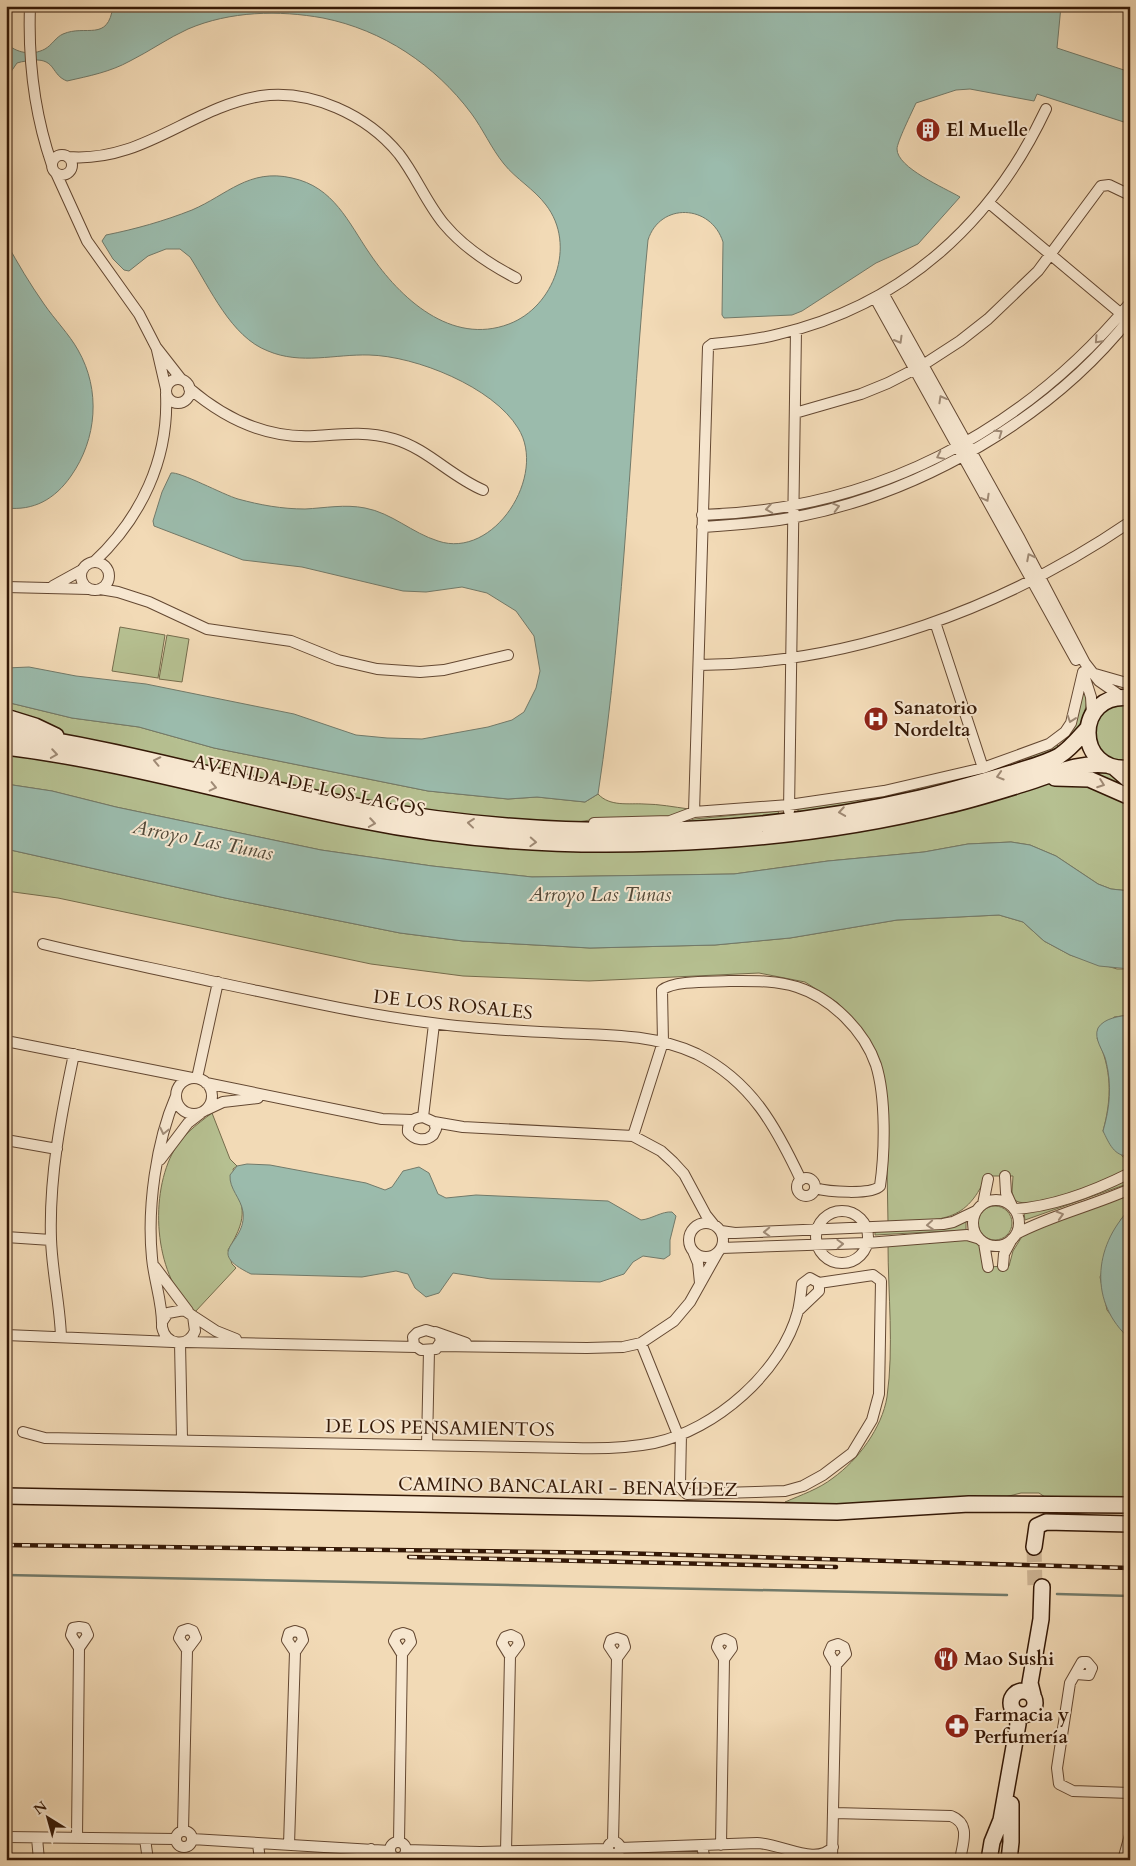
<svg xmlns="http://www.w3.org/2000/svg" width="1136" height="1866" font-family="Cardo,serif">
<rect width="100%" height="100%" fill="#f2dab6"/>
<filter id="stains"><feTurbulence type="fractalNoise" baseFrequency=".004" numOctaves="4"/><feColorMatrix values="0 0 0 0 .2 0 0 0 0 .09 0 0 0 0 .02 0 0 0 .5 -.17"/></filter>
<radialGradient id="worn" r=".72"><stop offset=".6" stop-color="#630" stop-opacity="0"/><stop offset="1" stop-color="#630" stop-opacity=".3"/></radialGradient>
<path fill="#b6c091" stroke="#756c4c" d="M120 627 165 635 158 678 112 671Z
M167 635 189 639 182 682 159 679Z
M1085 684C1092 703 1079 731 1066 745L1062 740 1074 725Z
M1130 701V763L1120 764 1095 748C1093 709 1092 712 1130 701Z
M6 702 72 718 139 727 214 748 428 791 508 799 537 797 585 802 598 794C610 807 629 803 644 804 659 804 674 807 689 809L680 816 596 819 566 824 458 816 384 805 63 735 6 714Z
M1056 744 1062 750 1041 758H1019Z
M6 751 525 846 1070 780 1087 783 1130 803V891L1111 889 1098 884 1056 856 1030 845 1011 842 968 844 924 852 828 861 734 874 532 877 432 866 321 850 116 807 52 791 6 784Z
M1011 766 911 795 798 813V808L908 792Z
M1090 769 1109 773 1130 789 1067 773Z
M778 811 779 815 686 822 694 819Z
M6 849 225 898 400 933 463 941 590 948 715 945 790 938 897 920 999 915 1023 922 1044 941 1070 955 1117 969H1130V1015L1114 1017 1097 1038C1112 1069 1112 1098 1103 1131L1123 1157 1130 1156V1169C1105 1180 1038 1214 1014 1200L1012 1192 1013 1176H986C965 1227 935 1219 888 1222L886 1112 863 1030 838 1003 805 982 759 973 589 981 463 976 371 964 58 898 6 891Z
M212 1113 230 1159 237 1166 233 1169C241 1209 251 1212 228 1250L232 1264 236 1268 195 1312C155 1278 149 1200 172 1154 181 1136 196 1125 212 1113Z
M1130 1178V1183L1025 1220 1024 1213Z
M1130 1191V1209L1121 1219 1100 1277 1107 1310 1130 1339V1501L1048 1499 1039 1493H1021L1001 1498H934L857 1505 785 1502C801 1495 819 1489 833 1478 858 1460 882 1428 887 1397 894 1347 888 1294 888 1244 910 1242 957 1231 975 1242 984 1248 984 1258 985 1267L1009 1266 1013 1251 1023 1235Z
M978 1223a17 17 0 1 1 34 0a17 17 0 1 1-34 0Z
M966 1220V1230L875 1235V1231Z"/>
<path fill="#9bbbac" stroke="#727a6a" d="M113 6H1061L1057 48 1130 72V124L1037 94 1034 101 970 89 956 90 916 103C912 112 897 142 897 149 897 168 945 188 960 197L918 244 876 263 802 311 792 315 724 318 722 315 723 242C711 204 660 202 648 240 630 425 626 610 598 794L585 802 537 797 508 799 428 791 214 748 139 727 72 718 6 702V668L29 667 76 676 146 684 294 714 356 735 387 738 422 739 488 727 512 720 524 712 536 688 540 671 534 636 516 611 487 593 462 587 426 592 403 591 302 567 243 560 154 526 153 521 162 492 171 473C179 471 224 495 238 499 260 505 282 509 305 509 325 508 345 504 365 508 392 513 412 533 438 541 494 560 548 475 518 428 493 387 416 356 369 355 335 354 301 365 268 351 231 337 210 288 190 257L180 249H166L148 256 129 271 124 270 113 259 102 241 106 235C136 229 164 221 192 210 227 195 249 168 292 178 334 187 348 222 370 254 400 298 451 346 509 324 554 307 577 245 546 205 534 189 516 179 504 164 491 148 483 129 471 113 435 65 383 30 323 18 279 10 230 11 188 29 168 38 150 51 130 61 110 72 89 76 67 81 51 75 56 59 34 60 28 61 23 61 17 63L6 79V43C16 53 32 56 45 49 52 45 56 37 63 34 86 24 108 43 113 6Z
M6 242C18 264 30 284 44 304 55 320 69 334 78 350 101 390 97 439 71 476 55 499 34 511 6 508Z
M6 784 52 791 116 807 321 850 432 866 532 877 734 874 828 861 924 852 968 844 1011 842 1030 845 1056 856 1098 884 1111 889 1130 891V969L1099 966 1070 955 1044 941 1023 922 999 915 897 920 790 938 715 945 590 948 463 941 400 933 225 898 6 849Z
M1130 1015V1156C1114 1157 1109 1143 1103 1131 1110 1107 1112 1086 1106 1061 1104 1051 1093 1039 1098 1028 1104 1018 1120 1016 1130 1015Z
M247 1164 270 1165 366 1183 385 1190 392 1187 403 1171 419 1167 429 1173 438 1194 446 1198 476 1195 608 1201 641 1220C652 1219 662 1211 672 1212L676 1216 670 1240V1255L664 1259 643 1256 633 1262 624 1274 600 1282 491 1279 453 1273 439 1293 426 1297 415 1288 408 1274 396 1271 362 1277 251 1274C202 1250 247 1245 243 1212 241 1198 229 1189 230 1175L237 1166Z
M1130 1209V1339C1089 1303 1093 1247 1130 1209Z"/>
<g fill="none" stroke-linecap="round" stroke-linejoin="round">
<path stroke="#727a6a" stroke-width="2.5" d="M6 1575 1007 1595
M1057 1594 1130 1596"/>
<path stroke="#ccb393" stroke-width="15" stroke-dasharray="15 8" stroke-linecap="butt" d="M1034 1547 1035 1587"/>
<defs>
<path id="street" d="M30 6C28 61 34 113 52 165
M52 165a10 10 0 1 1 20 0a10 10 0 1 1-20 0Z
M68 157C143 163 191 107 261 96 311 89 367 115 399 154 416 176 426 202 444 224 464 248 489 264 516 278
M56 173 87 241 139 314 156 347 181 379
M989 203 1125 317
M883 293 1020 539 1085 663 1099 681 1122 697
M875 298 1076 660
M157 350 166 389
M166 391a12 12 0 1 1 24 0a12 12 0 1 1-24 0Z
M189 388C224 418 267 439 315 436 342 434 367 431 394 439 428 449 450 476 483 490
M795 413 861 394 888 383 923 365 960 341 988 319 1038 271 1101 186 1109 185 1130 195
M702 515C873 510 1021 434 1130 303
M702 527C733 525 765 523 796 517 921 493 1051 418 1130 318
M81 576a14 14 0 1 1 28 0a14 14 0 1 1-28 0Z
M94 562C141 518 169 459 166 394
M53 586 82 570
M6 587 89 589
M100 589 118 592 149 602 207 629 291 641 338 660 377 669 420 672 444 670 508 655
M935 622 983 768
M699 665C852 664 1004 608 1130 522
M1083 672 1091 697 1092 714
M1095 674 1130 684
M789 811 796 330
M694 812 708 347 712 344C734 342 758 340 779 334 903 305 993 222 1046 109
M594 823 670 821 694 812 789 805 884 791 983 768 1049 744 1065 732 1071 723 1083 672
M43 944C100 958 157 969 215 982 287 997 359 1014 432 1023 475 1029 519 1031 561 1033 607 1035 654 1034 697 1054 752 1082 776 1127 801 1180
M6 1041 192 1078
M197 1078 218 982
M176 1096a18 18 0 1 1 36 0a18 18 0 1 1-36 0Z
M206 1083 382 1119 412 1120
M206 1110 223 1102 258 1098
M423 1117 434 1024
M423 1117 434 1122 436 1129 433 1135C425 1142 414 1140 408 1132 407 1121 414 1118 423 1117Z
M434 1122 463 1127 633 1136 661 1151 673 1162 684 1174 706 1215 714 1225
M633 1136 663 1042 662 990C674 980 713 982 729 981 751 981 775 980 797 987 831 998 864 1030 876 1065 886 1097 885 1152 880 1186 872 1195 828 1192 815 1188
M6 1140 57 1149
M160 1160 188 1123 201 1113
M1005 1176 1006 1193 1012 1206
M797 1187a9 9 0 1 1 18 0a9 9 0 1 1-18 0Z
M973 1223a23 23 0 1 1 46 0a23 23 0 1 1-46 0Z
M983 1204 988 1179
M1014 1209C1054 1207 1094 1191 1130 1173
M816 1237a26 26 0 1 1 52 0a26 26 0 1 1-52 0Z
M689 1240a17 17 0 1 1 34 0a17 17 0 1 1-34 0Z
M721 1231 735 1233 943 1224 953 1222 976 1211
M1016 1234C1052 1215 1092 1206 1130 1189
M6 1237 51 1240
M984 1243 988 1267
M721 1248 867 1243 967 1235 977 1238
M693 1251 698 1263 700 1283
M1003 1266 1004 1254 1012 1239
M155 1267 188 1311
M193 1316 216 1331 236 1339
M162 1322 168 1313 184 1310 193 1316 195 1331C188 1348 166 1346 162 1327 163 1304 154 1281 152 1258 147 1208 156 1142 176 1096
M426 1330 439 1334 441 1341 436 1349 421 1350 414 1345 413 1337 417 1333Z
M435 1332 466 1343
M6 1335 173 1342
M61 1337C60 1304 52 1272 51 1239 49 1177 61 1115 74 1054
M186 1342 416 1347
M180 1343 182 1439
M641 1343 678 1435
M438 1346 587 1348 623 1347 641 1343 674 1321 690 1302 718 1252
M23 1432 45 1438 574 1448C601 1449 628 1448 654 1443 715 1430 782 1372 798 1311 800 1302 801 1293 802 1284L810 1278 819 1283V1291L798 1311
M681 1434 680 1484V1488L687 1494 785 1491 803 1486 823 1475 852 1453 872 1420 879 1394 881 1281 873 1275 819 1283
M427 1445 429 1350
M1076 1674 1089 1675 1092 1668 1087 1662H1082L1070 1683 1057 1768 1059 1784 1073 1791 1130 1793
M834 1813 951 1816C971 1824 963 1842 960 1860
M176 1839a8 8 0 1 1 16 0a8 8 0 1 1-16 0Z
M183 1831 187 1650 179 1638 182 1631 188 1629 193 1631 196 1638 187 1650
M6 1837 176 1839
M37 1838 39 1860
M77 1838 79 1648 88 1635 85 1628 79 1627 73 1628 71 1635 79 1648
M145 1839 148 1860
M192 1839 390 1851
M608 1848a6 6 0 1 1 12 0a6 6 0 1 1-12 0Z
M390 1850a8 8 0 1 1 16 0a8 8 0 1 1-16 0Z
M399 1842 402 1654 394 1641 397 1635 403 1633 409 1635 411 1642 402 1654
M613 1842 617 1658 625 1647 623 1640 617 1638 611 1640 609 1646 617 1658
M258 1844 260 1860
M289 1845 295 1652 303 1640 301 1633 295 1631 289 1633 287 1640 295 1652
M721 1845 724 1659 717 1647 719 1641 725 1639 731 1642 732 1648 724 1659
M702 1846 705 1860
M620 1848 757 1843C783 1844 816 1866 833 1847
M371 1849 372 1860
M406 1850 480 1852 607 1849
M506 1852 510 1656 502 1643 505 1637 511 1635 517 1638 519 1644 510 1656
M832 1860 836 1665 829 1653 832 1646 838 1644 844 1647 846 1654 836 1665
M1123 1860 1130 1835"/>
<path id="secondary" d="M1130 698C1074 691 1074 774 1130 768
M6 717 35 726 56 736
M6 733C126 749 242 786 361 807 544 840 738 840 920 798 951 791 981 782 1012 773 1027 768 1044 764 1059 756 1070 749 1078 739 1087 729
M6 747C126 762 241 797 359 820 458 840 560 847 661 843 756 840 853 829 945 806 972 800 1000 791 1026 783 1055 774 1077 762 1107 765
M1115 768 1130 781
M1055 778 1089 779 1130 797
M6 1496 837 1512 969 1504 1130 1505
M1034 1547 1037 1526 1046 1522 1130 1524
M1011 1703a12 12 0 1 1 24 0a12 12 0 1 1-24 0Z
M1033 1695 1030 1683 1041 1619 1042 1587
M989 1860 992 1842 1001 1820 1018 1724 1016 1713
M1009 1860 1011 1842V1804"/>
</defs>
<use href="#street" stroke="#644832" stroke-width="12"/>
<use href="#secondary" stroke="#341806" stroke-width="18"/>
<use href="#street" stroke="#f7e7d0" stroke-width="10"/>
<use href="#secondary" stroke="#f7e7d0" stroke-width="15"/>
<defs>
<path id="rail" d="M6 1545 617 1553 1130 1568
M409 1557 836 1567"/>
</defs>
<use href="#rail" stroke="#341806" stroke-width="4.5"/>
<use href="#rail" stroke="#f7e7d0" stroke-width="2.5" stroke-dasharray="8" stroke-linecap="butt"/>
</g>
<defs><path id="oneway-chevron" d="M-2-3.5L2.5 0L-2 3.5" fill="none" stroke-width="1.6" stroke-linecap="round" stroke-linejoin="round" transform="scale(1.25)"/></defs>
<g stroke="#9f8a75">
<use href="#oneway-chevron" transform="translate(899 340) rotate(60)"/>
<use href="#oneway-chevron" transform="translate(1098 340) rotate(133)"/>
<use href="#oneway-chevron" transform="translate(942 399) rotate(-119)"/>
<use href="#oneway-chevron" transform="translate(999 433) rotate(-35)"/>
<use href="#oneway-chevron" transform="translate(940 456) rotate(154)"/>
<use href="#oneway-chevron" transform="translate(986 498) rotate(61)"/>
<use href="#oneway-chevron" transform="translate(836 507) rotate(-15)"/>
<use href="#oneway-chevron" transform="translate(769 509) rotate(171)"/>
<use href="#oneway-chevron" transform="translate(1030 557) rotate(-117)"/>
<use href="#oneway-chevron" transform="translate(1071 719) rotate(109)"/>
<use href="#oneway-chevron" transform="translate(54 754) rotate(9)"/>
<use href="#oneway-chevron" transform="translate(157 761) rotate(-168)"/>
<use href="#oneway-chevron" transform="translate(1000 776) rotate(163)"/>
<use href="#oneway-chevron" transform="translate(1101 784) rotate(20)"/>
<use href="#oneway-chevron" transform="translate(213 787) rotate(13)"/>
<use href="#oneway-chevron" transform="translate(842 812) rotate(171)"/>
<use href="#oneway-chevron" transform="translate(372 823) rotate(9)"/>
<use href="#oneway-chevron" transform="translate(471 823) rotate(-174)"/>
<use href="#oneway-chevron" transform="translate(533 842) rotate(3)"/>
<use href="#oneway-chevron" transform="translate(164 1131) rotate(103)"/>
<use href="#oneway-chevron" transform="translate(1060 1215) rotate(-17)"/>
<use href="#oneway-chevron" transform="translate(930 1225) rotate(176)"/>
<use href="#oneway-chevron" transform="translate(767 1232) rotate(178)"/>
<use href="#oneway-chevron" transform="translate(840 1244) rotate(-2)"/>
</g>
<defs>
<symbol id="building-disc" viewBox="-11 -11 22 22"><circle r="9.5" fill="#8f2418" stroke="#f7e7d0"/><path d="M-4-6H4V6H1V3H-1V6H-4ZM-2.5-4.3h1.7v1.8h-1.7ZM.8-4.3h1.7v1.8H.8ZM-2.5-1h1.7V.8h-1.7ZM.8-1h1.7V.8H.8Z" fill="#fff"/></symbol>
<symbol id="hospital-disc" viewBox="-11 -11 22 22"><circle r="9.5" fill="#8f2418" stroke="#f7e7d0"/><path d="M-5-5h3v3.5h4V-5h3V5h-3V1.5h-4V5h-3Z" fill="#fff"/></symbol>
<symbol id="restaurant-disc" viewBox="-11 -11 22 22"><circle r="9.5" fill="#8f2418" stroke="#f7e7d0"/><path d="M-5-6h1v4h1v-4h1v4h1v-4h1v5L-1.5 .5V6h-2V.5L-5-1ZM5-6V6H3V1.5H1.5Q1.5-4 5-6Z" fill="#fff"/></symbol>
<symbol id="pharmacy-disc" viewBox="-11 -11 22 22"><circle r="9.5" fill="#8f2418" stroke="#f7e7d0"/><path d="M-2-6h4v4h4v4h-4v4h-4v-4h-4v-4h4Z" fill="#fff"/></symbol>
</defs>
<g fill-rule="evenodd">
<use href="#building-disc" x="914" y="116" width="28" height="28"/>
<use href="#hospital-disc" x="862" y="705" width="28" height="28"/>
<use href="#restaurant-disc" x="932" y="1645" width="28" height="28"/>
<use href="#pharmacy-disc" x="943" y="1712" width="28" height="28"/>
</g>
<g text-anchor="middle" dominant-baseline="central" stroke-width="4" stroke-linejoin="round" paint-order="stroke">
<g font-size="19" font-weight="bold" fill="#341806" stroke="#f7e7d0" text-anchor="start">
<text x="946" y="130">El Muelle</text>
<text x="894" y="708">Sanatorio<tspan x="894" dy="22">Nordelta</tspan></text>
<text x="964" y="1659">Mao Sushi</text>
<text x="974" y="1715">Farmacia y<tspan x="974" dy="22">Perfumería</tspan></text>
</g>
<g font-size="19" fill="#341806" stroke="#f7e7d0">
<text transform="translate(309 786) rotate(12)">AVENIDA DE LOS LAGOS</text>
<text transform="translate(453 1005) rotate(6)">DE LOS ROSALES</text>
<text transform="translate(440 1428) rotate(1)">DE LOS PENSAMIENTOS</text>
<text transform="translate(568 1487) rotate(1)">CAMINO BANCALARI - BENAVÍDEZ</text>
</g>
<g font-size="20" font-style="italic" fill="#534938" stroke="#f7e7d0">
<text transform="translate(203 840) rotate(11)">Arroyo Las Tunas</text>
<text x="600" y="894">Arroyo Las Tunas</text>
</g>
</g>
<rect width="1136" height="1866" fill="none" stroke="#f2dab6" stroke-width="25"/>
<rect x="8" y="8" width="1121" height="1851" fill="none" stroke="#341806" stroke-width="2.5"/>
<rect x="12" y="12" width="1111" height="1841" fill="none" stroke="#341806"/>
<g transform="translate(48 1818) rotate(323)" stroke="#f7e7d0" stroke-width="4" paint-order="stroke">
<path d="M0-4L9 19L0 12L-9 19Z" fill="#341806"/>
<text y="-8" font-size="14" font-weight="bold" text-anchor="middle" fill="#341806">N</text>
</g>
<rect width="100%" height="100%" filter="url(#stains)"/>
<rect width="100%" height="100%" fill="url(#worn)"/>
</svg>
